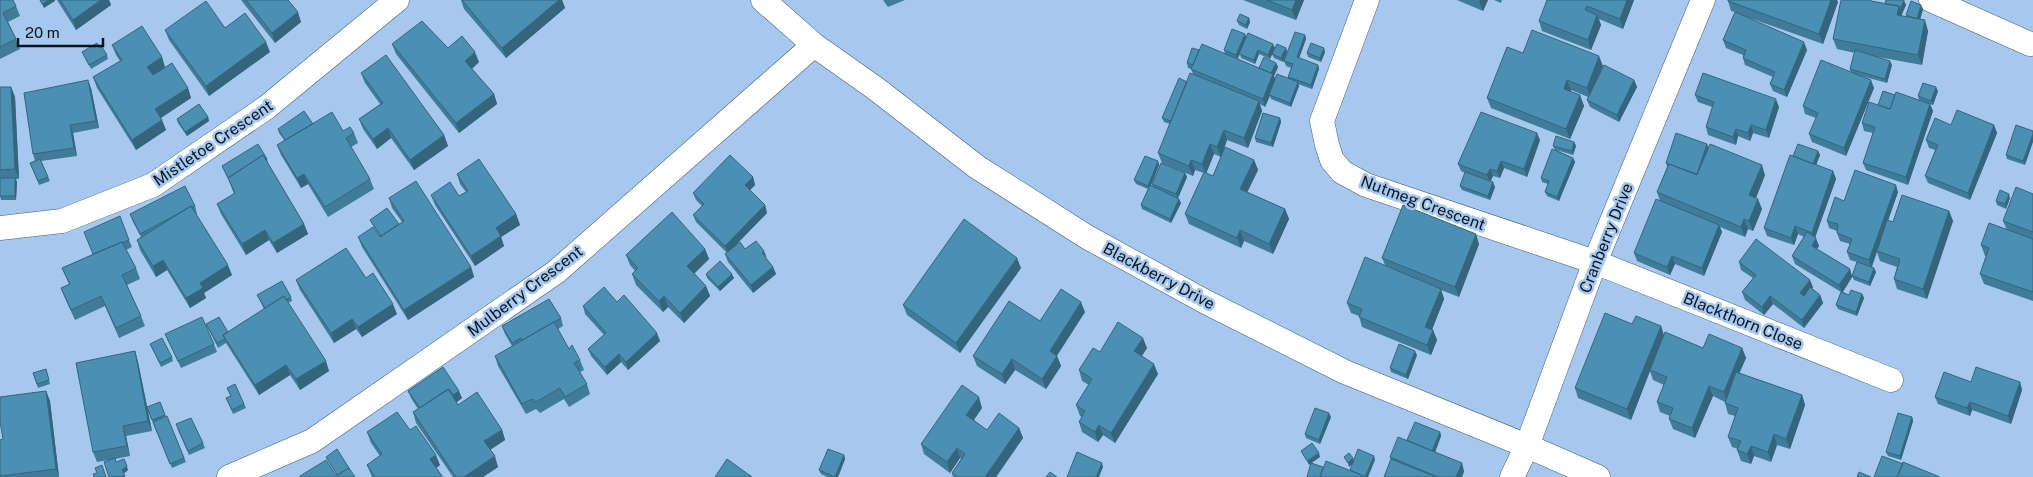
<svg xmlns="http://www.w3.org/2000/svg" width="2033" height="477" font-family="'Public Sans',sans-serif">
<rect width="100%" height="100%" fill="#a6c8ee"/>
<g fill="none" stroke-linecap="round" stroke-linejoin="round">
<defs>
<path id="street" d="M763 0 814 45 875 88 977 167 1087 237 1204 301 1345 372 1527 446 1598 477
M1367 0 1322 121 1327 145 1332 160 1342 172 1366 185 1595 262 1891 380
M1931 0 2030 44
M0 228 62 221 153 185 267 107 397 0
M229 477 312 441 556 272 814 45
M1512 477 1527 446 1595 262 1703 0"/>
</defs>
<use href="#street" stroke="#3e5c7e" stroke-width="25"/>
<use href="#street" stroke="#fff" stroke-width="24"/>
</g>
<path fill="#407c99" d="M0 0 16 6 20 16 8 22 16 39 20 49 0 59Z
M57 0H109L111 5 76 30Z
M241 0H288L301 22 275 43Z
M461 0H562L565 8 506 58 464 9Z
M883 0H905L888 7Z
M1243 0H1304L1296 20Z
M1457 0H1488L1483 11Z
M1494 0H1502L1501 3Z
M1547 0H1634L1623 29 1599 19 1601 25 1591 50 1542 31 1539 21Z
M1728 1 1838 2 1823 44 1741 15 1807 50 1787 97 1773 91 1770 84 1773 77 1745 65 1743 58V55L1726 48 1723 40 1735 12 1731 11Z
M1876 1V2L1885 4 1906 5 1902 14V16L1907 17 1906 15 1923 9 1920 20 1928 31 1922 65 1878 57 1892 65 1887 83 1854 74 1874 88 1846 156 1812 142 1809 134 1816 118 1805 114 1803 106 1851 73 1850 69 1855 53 1837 49 1833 39Z
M1249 18 1250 22 1247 29 1239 25 1237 21Z
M225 28 270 52 209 96 169 40 165 30Z
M1245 34 1246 38 1275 48 1270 59 1259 54 1255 64 1241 58 1240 54 1238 59 1259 68 1276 63 1278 67 1274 76 1275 80 1289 79 1288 77 1291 68 1286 66 1284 61 1305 35 1306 39 1299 58 1318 65 1319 69 1312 89 1298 84 1299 86 1291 107 1271 99 1270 96 1265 107 1260 104 1262 111 1248 148 1227 140 1221 157 1214 154 1206 173 1213 176 1254 160 1258 170 1247 192 1285 209 1289 219 1273 254 1244 241 1241 248 1189 224 1185 214 1204 173 1195 170 1193 176 1162 163 1158 153 1170 124 1164 122 1162 118 1187 82 1193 74 1191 69 1188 68 1187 63 1199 50 1225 54 1224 50Z
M392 44 448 48 479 62 472 69 494 94 497 104 459 133 396 54Z
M112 45 162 57 165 67 188 88 191 98 161 118 166 130 136 150 97 88 93 77 120 61 116 55Z
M100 48 107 55 108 59 91 69 82 52Z
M1286 48 1287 52 1283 62 1274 58 1272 54Z
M1325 52 1321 62 1308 57 1307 53Z
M1523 53 1603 66 1599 76 1634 80 1637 87 1619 122 1590 107 1587 100 1588 97 1571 90 1570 92 1580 95 1584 106 1570 139 1491 108 1487 98Z
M361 73 444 135 448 146 414 170 391 138 377 149 363 129 359 119 380 104 365 83Z
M0 87H11L15 97 19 179H16L17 182 16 200H1L0 196Z
M91 88 99 128 73 133 77 156 41 161 50 181 39 185 30 163 35 161 33 154Z
M1938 91 1933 105 1930 104 1933 111 1908 185 1866 170 1863 163 1873 133 1864 131 1862 123 1878 105 1895 95 1919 100 1918 96Z
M1695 95 1779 107 1769 138 1753 133 1750 141 1738 136 1736 145 1708 135 1706 127 1712 107 1698 102Z
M208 117 209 121 187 136 178 123 177 119Z
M1280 118 1281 122 1273 147 1256 142 1255 138Z
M313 124 354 133 358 143 351 147 370 179 374 189 328 217 308 184 301 188 281 155 277 145 285 141 279 133 278 129Z
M1951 125H1994L1997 133 1970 200 1928 183 1925 176 1935 150 1929 148 1926 140Z
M2016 125 2025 165 2007 159 2006 155Z
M1540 140 1527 177 1504 168 1500 178 1493 176 1490 181 1495 187 1490 200 1462 190 1460 186 1465 173 1461 171 1458 164Z
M1574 142 1576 146 1573 155 1556 150 1573 158 1575 162 1559 201 1547 196 1545 192 1548 184 1542 182 1541 178 1555 150 1553 146Z
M1708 147 1765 175 1756 198 1762 209 1753 231 1748 229 1745 237 1720 227 1722 232 1704 276 1675 264 1670 275 1637 261 1634 253 1660 201 1657 192 1667 167 1666 163Z
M1818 151 1820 155 1816 165 1833 171 1836 179 1815 238 1819 246 1817 249 1850 269 1852 277 1843 292 1849 295 1862 294 1864 298 1857 316 1838 309 1836 305 1841 292 1795 264 1792 256 1804 237 1798 234 1794 245 1767 236 1764 228 1794 157Z
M267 159 268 163V164L304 224 308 234 277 253 269 240 246 255 221 214 217 204 234 194 228 178 222 166Z
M1158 161 1159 165 1151 185 1153 186 1152 184 1185 173 1187 177 1178 198 1181 203 1171 223 1142 209 1141 205 1148 189 1136 184 1134 180Z
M457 174 516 214 520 225 501 237 504 246 475 266 435 205 431 195 459 196 466 192 460 184Z
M753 177 755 185 750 190 765 205 767 213 733 248 745 249 766 259 773 267 776 274 753 293 728 262 725 254 727 253 696 222 693 215 702 206 696 200 693 193Z
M1898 192 1888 221 1893 222 1949 211 1953 221 1927 299 1897 289 1894 279 1897 267 1880 261 1877 252 1872 267 1876 272 1870 286 1854 280 1852 276 1857 262 1850 260 1847 252 1850 244 1840 241 1837 233V231L1829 228 1827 221 1844 201Z
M2033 194V301L1984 284 1980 274 1986 256H1985L1981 245 2007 230 2003 221Z
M389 198 471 267 474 277 408 320 362 247 358 237 380 236 372 224 370 220 399 224 402 222 392 208Z
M2010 198 2006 209 1997 205 1996 201Z
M195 206 197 214H196L232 275 204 293 206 298 190 308 167 270 156 277 140 250 137 240 141 237 133 222 130 214Z
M84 232 129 240 132 247 126 250 136 268 140 279 127 285 141 316 145 326 119 338 105 306 75 320 65 298 61 288 69 284 62 268 93 254Z
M1479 244 1459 297 1441 290 1444 299 1432 330H1433L1437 340 1431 355 1362 327 1359 316 1351 313 1347 303 1385 265 1382 258Z
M705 249 709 259 694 273 706 286 710 296 684 323 668 307 663 312 636 285 632 274 635 271 630 265 626 255Z
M1739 262 1813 287 1812 289 1820 295 1823 303 1804 328 1773 304 1764 315 1745 300 1742 292 1753 278 1741 270Z
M1021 268 960 353 907 315 903 305Z
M706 274 734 278 720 291 707 278Z
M366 278 397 314 362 337 356 329 334 343 300 290 296 280Z
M257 295 291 297 292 301 288 303 329 371 300 390 290 375 259 395 226 343 218 348 206 324 228 332 264 309Z
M617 302 660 341 628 370 621 362 607 375 591 356 588 349 604 335 585 314 583 306Z
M1085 312 1057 356 1061 366 1046 389 1015 370 1005 384 977 366 973 356 1040 321Z
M561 318 563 326 558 329 569 349 580 360 584 370 580 372 587 384 590 394 569 407 564 399 540 413 536 409 526 414 498 366 495 356 512 346 505 334 502 326Z
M1632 324 1661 326 1664 335 1703 348H1742L1746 358 1739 373 1802 395 1805 405 1790 449 1777 445 1771 462 1754 456 1751 464 1741 461 1737 450 1738 449 1732 447 1728 437 1735 416 1728 414 1725 403V402L1713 396 1695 438 1673 429 1669 419 1670 416 1660 412 1657 402 1664 385 1653 380 1650 371 1631 420 1578 398 1575 388Z
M165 334 214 344 217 352 181 368Z
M150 344 172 357 173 361 161 367Z
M1147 348 1142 356 1158 374 1115 443 1103 435 1098 442 1082 432 1079 422 1082 417 1080 416 1076 405 1089 385 1082 381 1079 370 1100 352Z
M135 351 138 362 152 431 126 436 130 456 115 459 116 462 128 470 123 474 125 477H109V460L97 462 93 452Z
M1417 355 1408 379 1391 372 1390 368Z
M443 367 462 398 456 402 458 405 502 430 505 440 490 450 498 467 483 477H453L416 423 413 412 418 409 411 398 408 391Z
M46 369 50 384 38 388 33 373Z
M1971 382H2020L2022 390 2011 424 1972 410 1970 416 1938 404 1935 397Z
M227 388 244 404 246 408 233 414 226 398 231 396Z
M46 391 50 401 59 477H0V440L3 439Z
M160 402 166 417 167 416 186 462 172 468 154 426 147 407Z
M982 408 974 420 987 430 1019 428 1023 438 996 477H953L952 473 961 459 960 458 950 473 924 454 921 444Z
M1331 417 1320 444 1306 438 1305 434Z
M1912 417 1913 421 1901 460 1888 456 1886 452Z
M177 428 203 443 205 448 189 455Z
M410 430 440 465 436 468 443 477H372L367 465 380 456 371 443 367 432Z
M1440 432 1441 436 1435 452 1464 471 1462 477H1384L1391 460 1390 457 1407 440Z
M844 455 845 459 838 477H827L821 474 819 470Z"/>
<path fill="#34657d" d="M49 0H55V1L44 8 42 4Z
M101 0H109L111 5 76 30 73 20Z
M559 0H562L565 8 506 58 502 48Z
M1296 0H1304L1296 20 1292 10Z
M1480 0H1488L1483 11 1479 1Z
M1627 0H1634L1623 29 1620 19Z
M1831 0H1837L1838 2 1823 44 1819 34Z
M1904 0 1906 5 1902 14V17L1897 15 1899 6Z
M1921 5 1923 9 1919 23 1917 19Z
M298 12 301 22 275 43 272 33Z
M1597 15 1601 25 1591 50 1588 40Z
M1249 18 1250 22 1247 29 1246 25Z
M1925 20 1928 31 1922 65 1918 55Z
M1245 34 1246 38 1237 59 1236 55Z
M1305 35 1306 39 1298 61 1297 57Z
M266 42 270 52 209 96 206 86Z
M1804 42 1807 50 1787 97 1784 90Z
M1273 44 1275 48 1270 59 1268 55Z
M1286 48 1287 52 1283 62 1281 58Z
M1324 48 1325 52 1321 62 1320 58Z
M1258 50 1259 54 1255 64 1254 60Z
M475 52 479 62 469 71 465 61Z
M1599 56 1603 66 1590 98 1587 88Z
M162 57 165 68 151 77 147 67Z
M1890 61 1892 65 1887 83 1885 79Z
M1276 63 1278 67 1274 76 1276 81 1265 107 1263 99 1271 75Z
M1318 65 1319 69 1312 89 1311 85Z
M88 80 91 88 99 128 96 121Z
M1567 80 1571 90 1567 99 1564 89Z
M1634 80 1637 87 1619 122 1617 115Z
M1871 80 1874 88 1846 156 1844 148Z
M1298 82 1299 86 1291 107 1290 103Z
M11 87 15 97 19 179 15 169Z
M1936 87 1938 91 1933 105 1931 101Z
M188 88 191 98 159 119 155 109Z
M494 94 497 104 459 133 456 123Z
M1580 95 1584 106 1570 139 1566 129Z
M1776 99 1779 107 1769 138 1766 130Z
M1259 101 1262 111 1248 148 1244 138Z
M1930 104 1933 111 1908 185 1906 177Z
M208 117 209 121 187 136 185 132Z
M1280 118 1281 122 1273 147 1271 143Z
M162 120 166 130 136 150 132 140Z
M70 125 73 133 77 156 74 148Z
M1751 125 1753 133 1750 141 1748 133Z
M1994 125 1997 133 1970 200 1968 193Z
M388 128 391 138 377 149 373 139Z
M1736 129 1738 136 1736 145 1733 137Z
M1224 130 1227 140 1221 157 1217 147Z
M1537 133 1540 140 1527 177 1524 169Z
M2033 134V142L2025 165 2023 161Z
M444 135 448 146 414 170 410 160Z
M1574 142 1576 146 1573 155 1572 151Z
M1210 144 1214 154 1206 174 1202 164Z
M1707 144 1710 151 1697 174Z
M1818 151 1820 155 1815 168 1813 164Z
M1573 158 1575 162 1559 201 1557 197Z
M1191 160 1195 170 1193 176 1189 166Z
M1254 160 1258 170 1244 199 1240 189Z
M1158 161 1159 165 1149 190 1148 186Z
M1501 161 1504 168 1500 178 1497 171Z
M1762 165 1765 175 1753 205 1749 195Z
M1490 169 1493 176 1490 183 1487 175Z
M1833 171 1836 179 1814 240 1812 233Z
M1185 173 1187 177 1178 198 1176 194Z
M304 174 308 184 301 188 297 178Z
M753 177 755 185 747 193 745 185Z
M15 178 17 182 16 200 15 196Z
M1493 182 1495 187 1490 200 1488 196Z
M1896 185 1898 192 1871 268 1869 260Z
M2009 194 2010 198 2006 209 2005 204Z
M1179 199 1181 203 1171 223 1170 219Z
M1758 199 1762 209 1753 231 1749 221Z
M765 205 767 213 728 253 725 246Z
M1285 209 1289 219 1273 254 1269 244Z
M1949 211 1953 221 1927 299 1923 289Z
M516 214 520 225 501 237 504 246 475 266 471 256 496 228Z
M1744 219 1748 229 1745 237 1741 227Z
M304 224 308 234 277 253 273 243Z
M1719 225 1722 232 1704 276 1702 268Z
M1795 226 1798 234 1794 245 1791 238Z
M265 230 269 240 246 255 242 244Z
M1240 230 1244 241 1241 248 1237 238Z
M1476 234 1479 244 1459 297 1455 287Z
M1816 238 1819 246 1814 253 1812 246Z
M705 249 709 259 691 277 687 266Z
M764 251 767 258 762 253Z
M1672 256 1675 264 1670 275 1667 267Z
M1017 258 1021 268 960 353 956 343Z
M163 260 167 270 156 277 153 266Z
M228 265 232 275 204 293 206 298 190 308 186 298 200 283Z
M471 267 474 277 408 320 404 310Z
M773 267 776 274 753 293 751 285Z
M1874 268 1876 272 1870 286 1869 282Z
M1850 269 1852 277 1842 293 1839 285Z
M732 274 734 278 720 291 718 287Z
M1810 280 1813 287 1803 300 1800 293Z
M706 286 710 296 684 323 680 313Z
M1441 289 1444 299 1429 337 1425 327Z
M1862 294 1864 298 1857 316 1856 312Z
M1820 295 1823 303 1804 328 1802 320Z
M664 296 668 307 663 312 659 301Z
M1770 296 1773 304 1764 315 1762 307Z
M1081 302 1085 312 1053 361 1050 351Z
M393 304 397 314 362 337 358 327Z
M352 319 356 329 334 343 331 333Z
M1661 326 1664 336 1650 370V371L1631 420 1627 409Z
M1433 330 1437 340 1431 355 1427 345Z
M657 333 660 341 628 370 626 362Z
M1143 338 1147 348 1138 361 1134 351Z
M1742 348 1746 358 1727 402 1724 392Z
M135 351 138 362 152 431 148 421Z
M1415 351 1417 355 1408 379 1406 375Z
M619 354 621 362 607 375 605 367Z
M1057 356 1061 366 1046 389 1042 379Z
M1012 359 1015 370 1005 384 1002 374Z
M326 361 329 371 300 390 296 379Z
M1154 364 1158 374 1115 443 1111 433Z
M286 365 290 375 259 395 255 385Z
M2020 382 2022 390 2011 424 2008 416Z
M1709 386 1713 396 1695 438 1692 428Z
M46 391 50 401 59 477 56 469Z
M459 391 462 398 456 403 453 395Z
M1802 395 1805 405 1790 449 1786 439Z
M979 397 982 408 970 425 966 415Z
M1970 402 1972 410 1970 416 1967 408Z
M1329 413 1331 417 1320 444 1319 440Z
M1912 417 1913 421 1901 460 1900 456Z
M1099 425 1103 435 1098 442 1095 432Z
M123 426 126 436 130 456 127 446Z
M1019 428 1023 438 996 477H985Z
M502 430 505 440 488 451 484 441Z
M1440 432 1441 436 1434 455 1432 451Z
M1774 434 1777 445 1771 462 1768 452Z
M1751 446 1754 456 1751 464 1747 454Z
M957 448 960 458 950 473 947 462Z
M1319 453 1320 457 1309 465 1307 461Z
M436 455 440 465 434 470 430 459Z
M844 455 845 459 838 477H835Z
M495 456 498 467 483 477H464Z
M1374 456 1375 460 1368 477H1365Z
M1353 458 1355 462 1349 467 1348 463Z
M1102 463 1103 467 1099 477H1096Z
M1462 463 1464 471 1462 477H1456Z
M127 466 128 470 123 474 122 470Z"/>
<path fill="#4b90b2" stroke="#34657d" d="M0 0H13L16 6 3 13 16 39 0 47Z
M40 0H49L42 4Z
M60 0H101L73 20Z
M246 0H288L298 12 272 33Z
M462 0H559L502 48Z
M1267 0H1296L1292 10Z
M1547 0H1627L1620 19 1587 6 1585 10 1597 15 1588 40 1539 21Z
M1728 0H1831L1819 34 1728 1Z
M1841 0H1871V1L1899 6 1897 15 1925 20 1918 55 1833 39Z
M1886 0H1904L1900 10 1899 6 1885 4Z
M206 1 225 28 245 13 266 42 206 86 165 30Z
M1911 1 1921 5 1917 19 1906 15Z
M1735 12 1804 42 1784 90 1770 84 1775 72 1743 58 1746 50 1723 40Z
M1240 14 1249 18 1246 25 1237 21Z
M422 21 448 48 462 36 475 52 465 61 494 94 456 123 392 44Z
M142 26 162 57 147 67 153 75 172 63 188 88 155 109 162 120 132 140 93 77 122 60 112 45Z
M1232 29 1245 34 1236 55 1224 50Z
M1532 30 1599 56 1587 88 1567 80 1564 89 1580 95 1566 129 1487 98 1507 47 1523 53Z
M1295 32 1305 35 1297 57 1318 65 1311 85 1288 77 1293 64 1284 61Z
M1248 33 1273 44 1268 55 1258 50 1254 60 1239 54Z
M97 43 100 48 102 47 107 55 89 65 82 52Z
M1311 43 1324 48 1320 58 1307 53Z
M1202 44 1273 74 1263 99 1191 69Z
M1277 44 1286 48 1281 58 1272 54Z
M1192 48 1199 50 1193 65 1187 63Z
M1855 50 1890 61 1885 79 1850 69Z
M386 55 444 135 410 160 388 128 373 139 359 119 383 103 361 73Z
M1264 57 1276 63 1271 73 1259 68Z
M1821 60 1871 80 1844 148 1809 134 1818 113 1803 106Z
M1604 65 1634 80 1617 115 1587 100Z
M1190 73 1259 101 1244 138 1224 130 1217 147 1210 144 1202 164 1191 160 1189 166 1158 153Z
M1703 73 1776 99 1766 130 1751 125 1748 133 1736 129 1733 137 1706 127 1714 102 1695 95Z
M1277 74 1298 82 1290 103 1269 95Z
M1179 78 1187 82 1171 121 1162 118Z
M88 80 96 121 70 125 74 148 33 154 24 93Z
M1923 83 1936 87 1931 101 1918 96Z
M0 87H11L15 169 0 170Z
M1883 91 1895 95 1890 109 1878 105Z
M1896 92 1930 104 1906 177 1863 163 1875 127 1862 123 1869 102 1890 109Z
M199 104 208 117 185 132 177 119Z
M1957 110 1994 125 1968 193 1925 176 1938 145 1926 140 1935 118 1951 125Z
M304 111 313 124 285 140 278 129Z
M332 112 343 131 350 127 354 133 346 138 370 179 325 207 304 174 297 178 277 145Z
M1481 112 1537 133 1524 169 1501 161 1497 171 1490 169 1487 175 1458 164Z
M1263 113 1280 118 1271 143 1255 138Z
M2016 125 2033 131V134L2023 161 2006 155Z
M1676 133 1707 144 1697 174 1666 163Z
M1556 136 1574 142 1572 151 1553 146Z
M258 144 267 159 266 160 263 155 228 178 222 166Z
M1710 144 1762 165 1749 195 1758 199 1749 221 1744 219 1741 227 1657 192 1669 164 1697 175Z
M1798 144 1818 151 1813 164 1793 156Z
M1225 147 1254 160 1240 189 1285 209 1269 244 1240 230 1237 238 1185 214 1204 172 1213 176Z
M1552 149 1573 158 1557 197 1545 192 1549 181 1541 178Z
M263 155 304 224 273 243 265 230 242 244 217 204 235 193 228 178Z
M730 155 753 177 745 185 765 205 725 246 693 215 704 204 693 193Z
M1790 155 1833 171 1812 233 1795 226 1791 238 1764 228Z
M1145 156 1158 161 1148 186 1134 180Z
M40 159 48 177 38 181 30 163Z
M479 159 516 214 496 228 501 236 471 256 431 195 450 182 459 196 468 191 457 174Z
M1161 163 1185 173 1176 194 1152 184Z
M1855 170 1896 185 1869 260 1847 252 1852 239 1837 233 1838 224 1827 221 1835 197 1844 201Z
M1465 172 1493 182 1488 196 1460 186Z
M0 178H15V196H0Z
M416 181 471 267 404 310 358 237 373 227 380 237 404 221 389 198Z
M1150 185 1179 199 1170 219 1141 205Z
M185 186 195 206 192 207 191 206 172 217 140 234 130 214Z
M2016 187 2033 194V232L2003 221Z
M2000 190 2009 194 2005 204 1996 201Z
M1902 195 1949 211 1923 289 1894 279 1900 259 1877 251 1887 220 1893 222Z
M1656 199 1719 225 1702 268 1672 256 1667 267 1634 253Z
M1403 205 1476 234 1455 287 1382 258Z
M191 206 228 265 200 283 203 288 186 298 163 260 153 266 137 240Z
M387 208 399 224 381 236 370 220Z
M672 212 705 249 687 266 706 286 680 313 664 296 659 301 632 274 638 268 626 255Z
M120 216 129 240 122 243V242L93 254 84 232Z
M964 219 1017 258 956 343 903 305Z
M1989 223 2033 239V292L1980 274 1989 248 1981 245Z
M1807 232 1816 238 1812 246 1850 269 1839 285 1792 256Z
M1756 239 1810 280 1800 293 1804 296 1810 287 1820 295 1802 320 1770 296 1762 307 1742 292 1756 275 1739 262Z
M756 241 764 251 762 253 773 267 751 285 725 254 740 242 745 249Z
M122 242 136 268 122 275 141 316 116 328 101 296 71 310 61 288 70 284 62 268Z
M346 248 366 278 373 273 393 304 358 327 352 319 331 333 296 280Z
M1365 257 1441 289 1425 327 1433 330 1427 345 1359 317 1362 309 1347 303Z
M720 261 732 274 718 287 706 274Z
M1857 262 1874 268 1869 282 1852 276Z
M282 281 291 297 286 300 284 296 265 308 257 295Z
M604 287 617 302 624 295 657 333 626 362 619 354 605 367 588 349 606 333 583 306Z
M1061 289 1081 302 1050 351 1057 356 1042 379 1012 359 1002 374 973 356 1009 301 1040 321Z
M1851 290 1862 294 1856 312 1836 305 1841 292 1849 295Z
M284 296 326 361 296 379 286 365 255 385 223 335Z
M549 299 561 318 522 340 521 338 512 343 502 326Z
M1605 313 1632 324 1636 316 1661 326 1627 409 1575 388Z
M202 317 214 344 178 361 165 334Z
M219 317 228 332 223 335 225 339 217 343 206 324Z
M554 322 569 349 572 345 580 360 574 363 587 384 565 397 560 388 536 402 532 399 522 404 495 356Z
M1118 322 1143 338 1134 351 1154 364 1111 433 1099 425 1095 432 1079 422 1085 411 1076 405 1092 379 1079 370 1093 348 1100 352Z
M1665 332 1703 348 1709 334 1742 348 1724 392 1709 386 1692 428 1669 419 1673 408 1657 402 1667 377 1650 370Z
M162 338 172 357 160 363 150 344Z
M1399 344 1415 351 1406 375 1390 368Z
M135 351 148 421 123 426 127 446 93 452 76 363Z
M443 367 459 391 453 395 449 389 420 408 408 391Z
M1976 367 2020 382 2008 416 1970 402 1967 408 1935 397 1944 372 1971 382Z
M46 369 49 380 37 384 33 373Z
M1736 372 1802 395 1786 439 1774 434 1768 452 1751 446 1747 454 1737 450 1741 441 1728 437 1738 408 1725 403Z
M235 384 244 404 232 410 226 398 231 396 227 388Z
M962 385 979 397 966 415 987 430 999 413 1019 428 985 477H958L952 473 965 454 957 448 947 462 921 444Z
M448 389 458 405 477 392 502 430 484 441 495 456 464 477H456L413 412Z
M46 391 56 469 0 476V440L3 439 0 421V397Z
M160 402 165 415 152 420 147 407Z
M1315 408 1329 413 1319 440 1305 434Z
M397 412 410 430 416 426 436 455 430 459 442 476 441 477H375L367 465 382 454 367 432Z
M1898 413 1912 417 1900 456 1886 452Z
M167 416 184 458 170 464 153 422Z
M191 418 203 443 188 451 176 424Z
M1415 422 1440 432 1432 451 1407 440Z
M1398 437 1462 463 1456 477H1438L1390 457Z
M1312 443 1319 453 1307 461 1301 451Z
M337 449 349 468 337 475 326 457Z
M828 449 844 455 835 477 819 470Z
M1358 449 1374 456 1365 477 1350 470Z
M1077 452 1102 463 1096 477H1067Z
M1349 453 1353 458 1348 463 1344 457Z
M1882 456 1903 464 1897 477H1874Z
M115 458 116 462 124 459 127 466 122 470 125 476 109 477 104 462Z
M727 459 752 477H715Z
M1391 459 1436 477H1384Z
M326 460 336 476 349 468 355 477H300V476Z
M1326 461 1364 476V477H1320Z
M1903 462 1940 477H1897Z
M1311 463 1323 467 1320 477H1307Z
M102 465 106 477H94L93 474 97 473 95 468Z
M1050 472 1057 477H1046Z
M1859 472 1871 477H1857Z"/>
<g text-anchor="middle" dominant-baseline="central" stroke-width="5" stroke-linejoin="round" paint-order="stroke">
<g font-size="16" fill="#081421" stroke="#a6c8ee">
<text transform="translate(213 143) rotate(-34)">Mistletoe Crescent</text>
<text transform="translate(1423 203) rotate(20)">Nutmeg Crescent</text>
<text transform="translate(1606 238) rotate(-68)">Cranberry Drive</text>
<text transform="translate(1159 276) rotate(28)">Blackberry Drive</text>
<text transform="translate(525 291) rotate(-37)">Mulberry Crescent</text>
<text transform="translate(1743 321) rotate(22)">Blackthorn Close</text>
</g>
</g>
<path d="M18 38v8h85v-8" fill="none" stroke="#081421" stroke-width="2.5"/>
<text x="25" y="38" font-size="15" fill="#081421" stroke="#a6c8ee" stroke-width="4" paint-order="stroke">20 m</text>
</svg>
